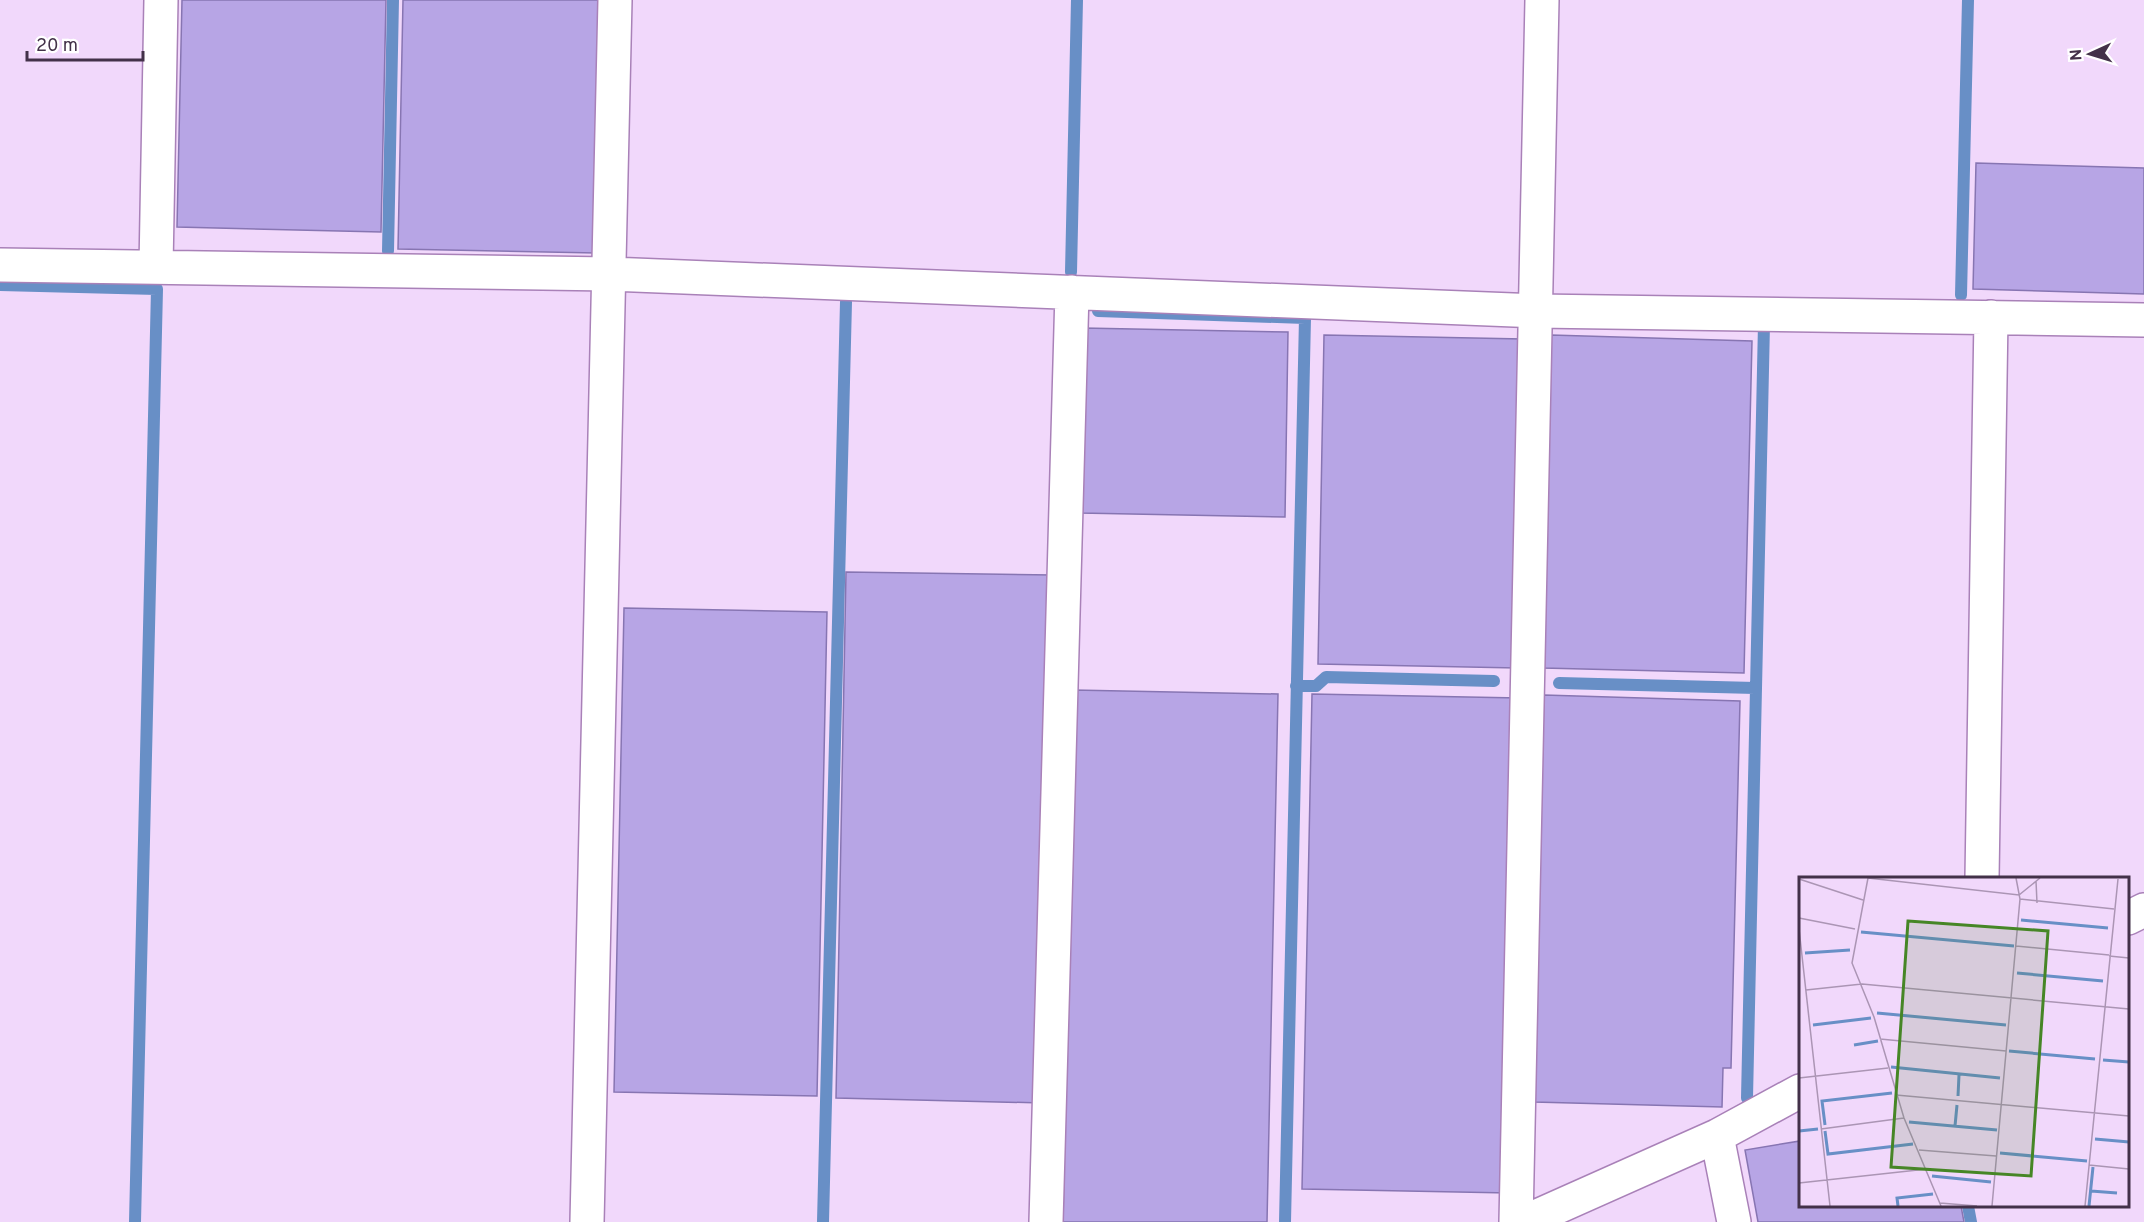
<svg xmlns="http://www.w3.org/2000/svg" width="2144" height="1222" font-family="Overpass,sans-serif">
<rect width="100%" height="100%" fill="#f1d8fb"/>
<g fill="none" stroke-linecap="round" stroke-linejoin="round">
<path stroke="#688fc6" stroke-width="12" d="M388 251 393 0
M1071 272 1077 0
M0 285 157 289 135 1222
M1961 295 1968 0
M1098 311 1305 318 1285 1222
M1559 683 1755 688
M1296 686H1316L1326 677 1494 681
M1747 1098 1764 324 1772 325
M1968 1206 1971 1222
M823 1222 846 302"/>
</g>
<path fill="#b7a5e5" stroke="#8775b2" stroke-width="1.5" d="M182 0H386L381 232 177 227Z
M403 0H601L596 253 398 249Z
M1976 163 2144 168V294L1973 289Z
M1083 328 1288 332 1285 517 1080 513Z
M1324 335 1523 339 1517 668 1318 664Z
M1551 335 1752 341 1744 673 1543 668Z
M846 572 1052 575 1042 1103 836 1098Z
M624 608 827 612 817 1096 614 1092Z
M1073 690 1278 694 1267 1222H1063Z
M1312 694 1519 698 1509 1193 1302 1189Z
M1544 695 1740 701 1731 1068H1723L1722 1107 1534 1102Z
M1800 1141V1206H1961L1964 1222H1758L1745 1150Z"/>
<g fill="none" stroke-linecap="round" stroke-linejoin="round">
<defs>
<path id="street" d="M0 265 610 274 1537 311 2144 320
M156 267 161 0
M1982 878 1991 317
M2128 918 2144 910
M1717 1136 1734 1222
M587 1222 615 0
M1046 1222 1072 292
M1516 1222 1542 0
M1524 1222 1717 1136 1800 1091"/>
</defs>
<use href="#street" stroke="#a981b8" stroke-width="36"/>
<use href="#street" stroke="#fff" stroke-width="33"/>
</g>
<g transform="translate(1799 877)">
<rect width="330" height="330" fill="#f1d8fb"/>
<path fill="none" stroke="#688fc6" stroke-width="3" d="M222 43 309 51M62 55 215 69M6 76 51 73M218 96 304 104M78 136 207 148M14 148 72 141M55 168 79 164M210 174 296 182M304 183 330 185M92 190 201 201M159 219 160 198M110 245 198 253M26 248 23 224 93 216M156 249 158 228M0 254 19 252M26 254 29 277 114 267M296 262 330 265M201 276 288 284M133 299 192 305M292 314 318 316M99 329 98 321 134 317M290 329 294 290"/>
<path fill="none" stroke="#ab95b4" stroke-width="1.5" d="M69 1 53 86 75 140 105 241 142 329M69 1 220 18 241 1M0 2 64 23M237 4 238 26M221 22 315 32M0 41 56 52M0 52 31 329M217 69 310 78M310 79 330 81M7 113 63 107 330 132M81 162 207 174M0 201 89 191M97 218 330 239M22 252 105 241M120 273 197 279M290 288 330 292M0 306 128 292M141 326 178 329M193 329 221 22 217 1M286 329 319 2"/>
<path fill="#468626" fill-opacity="0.15" stroke="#468626" stroke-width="3" d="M109 44 249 54 232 299 92 290Z"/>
<rect width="330" height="330" fill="none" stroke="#433149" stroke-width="3"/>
</g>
<g transform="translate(2090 54) rotate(266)" stroke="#ffffff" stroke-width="4.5" paint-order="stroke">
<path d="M0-4.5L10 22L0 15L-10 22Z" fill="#433149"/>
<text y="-9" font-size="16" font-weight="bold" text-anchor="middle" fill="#433149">N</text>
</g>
<path d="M27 51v9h116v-9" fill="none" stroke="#433149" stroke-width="3"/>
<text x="36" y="51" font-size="18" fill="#433149" stroke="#ffffff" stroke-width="4.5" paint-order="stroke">20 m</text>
</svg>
